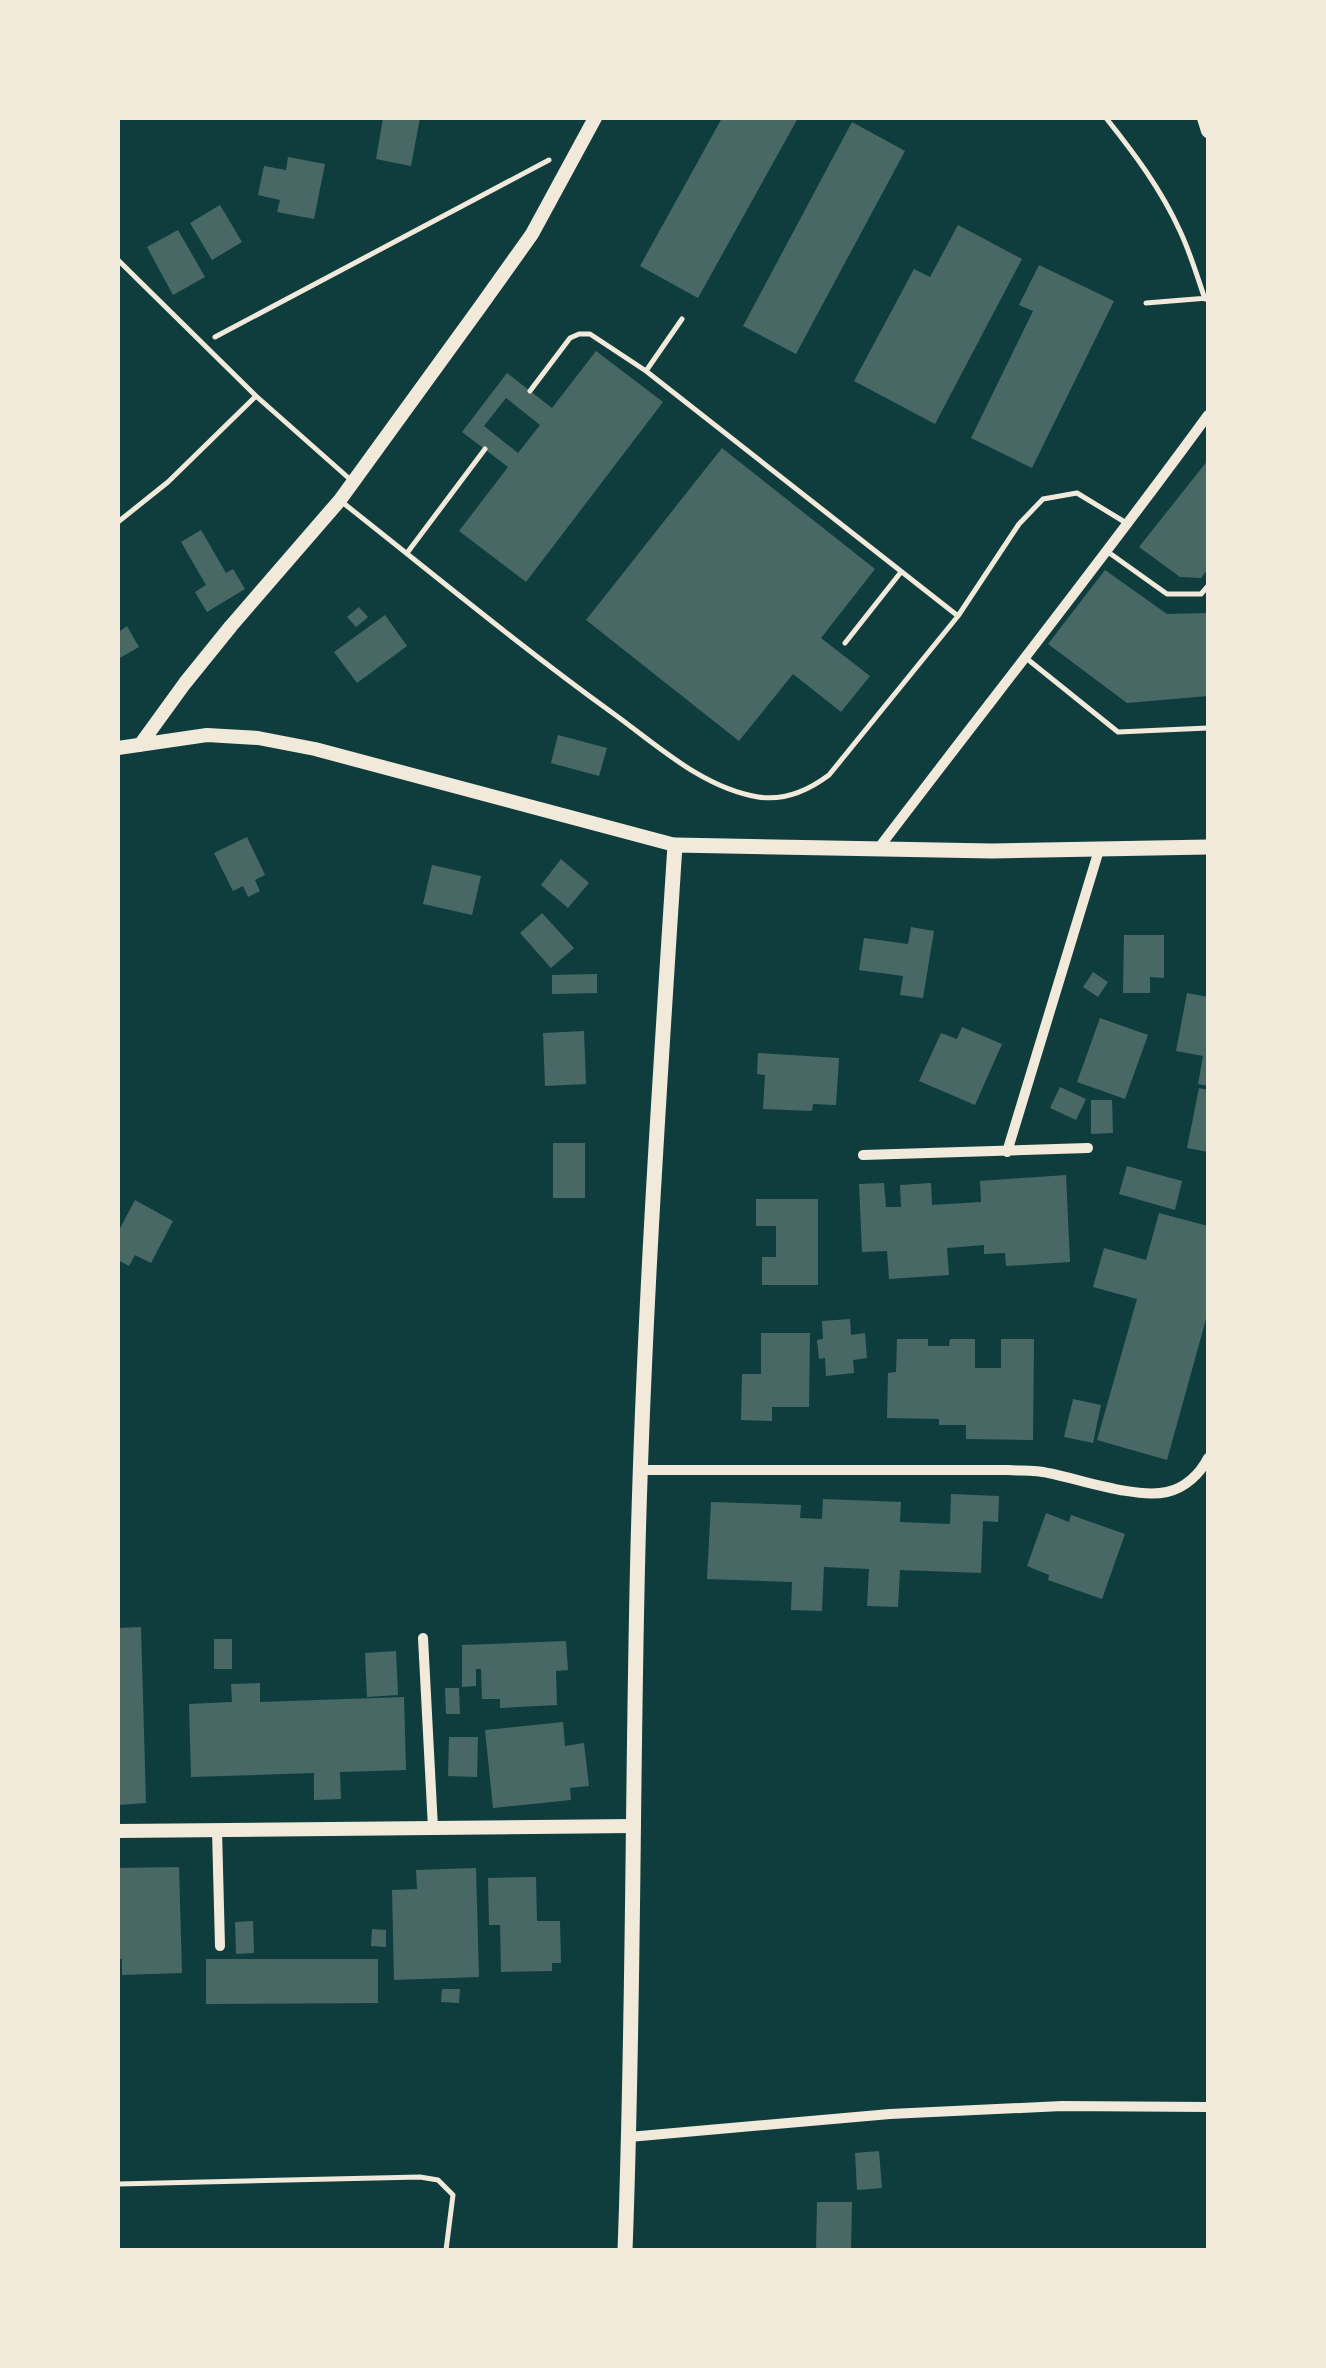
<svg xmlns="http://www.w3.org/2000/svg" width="1326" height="2368" font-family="'Archivo Narrow',sans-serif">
<rect width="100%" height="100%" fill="#0f3d3e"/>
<path fill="#486865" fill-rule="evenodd" d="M383 118H420L411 166 376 159Z
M722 118H798L698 298 640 266Z
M852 122 905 151 796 354 743 326Z
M288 157 325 164 314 219 277 212 280 200 258 195 264 166 286 170Z
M220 205 242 242 212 260 190 223Z
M958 225 1022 259 935 424 854 381 914 269 930 277Z
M178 230 205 277 173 295 147 247Z
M1039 265 1114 301 1032 468 971 438 1033 311 1019 305Z
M596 351 663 402 526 582 459 531 508 467 462 432 507 373 552 408ZM506 398 540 425 518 453 484 426Z
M722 448 875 569 821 638 870 676 841 712 793 674 739 741 586 620Z
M1208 460V569L1201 578 1180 577 1139 547Z
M201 530 226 573 233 569 245 589 207 612 195 592 206 585 181 542Z
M1105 570 1167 614 1208 613V696L1127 703 1048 644Z
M359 607 368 617 356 627 347 617Z
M385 615 407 646 357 683 334 652Z
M118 626 120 631 127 626 139 647 118 659Z
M558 735 607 748 599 776 551 763Z
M247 837 265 875 255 880 260 891 248 897 243 886 233 891 214 853Z
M561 859 589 883 568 908 541 885Z
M432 865 481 876 472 915 423 904Z
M542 913 574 948 551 968 520 933Z
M911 927 934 931 923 998 900 995 903 976 859 970 864 938 908 944Z
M1124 935H1164V978L1150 977V993H1123Z
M1093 972 1108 982 1098 997 1083 987Z
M597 974V993L552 994V975Z
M1187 993 1208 997V1086L1198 1084 1203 1056 1176 1051Z
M1100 1018 1148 1035 1125 1099 1077 1082Z
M962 1027 1002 1044 975 1105 919 1081 941 1033 957 1039Z
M584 1031 586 1084 545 1086 543 1033Z
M758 1053 839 1058 836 1105 813 1104 812 1111 763 1109 765 1075 757 1074Z
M1060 1087 1086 1099 1076 1120 1050 1108Z
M1199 1088 1208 1090V1152L1187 1148Z
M1091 1100H1112L1113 1133 1091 1134Z
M553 1143H585V1198H553Z
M1127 1166 1182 1181 1175 1210 1119 1194Z
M1066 1175 1070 1262 1006 1266 1005 1253 984 1254V1245L947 1248 949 1275 889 1279 887 1251 862 1252 859 1184 884 1183 886 1207H901L900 1185 931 1183 932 1205 981 1202 980 1181Z
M756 1199H818V1285H762V1257H776V1226H756Z
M135 1200 173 1221 151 1263 135 1255 129 1266 118 1260V1232Z
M1159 1213 1208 1226V1312L1167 1460 1097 1440 1137 1299 1093 1287 1104 1248 1146 1260Z
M850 1319 851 1335 865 1333 867 1358 853 1360 854 1373 826 1376 825 1358 819 1359 817 1340 823 1339 822 1321Z
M761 1333H810L809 1407H772V1421L741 1420 742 1374H761Z
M897 1339H928V1346H949L950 1339H975V1368H1001V1339H1034L1033 1440 966 1439V1425H939V1419L887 1418 888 1373 896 1372Z
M1073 1399 1101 1405 1093 1443 1064 1437Z
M951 1494 999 1496 998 1522 983 1521 981 1573 900 1570 898 1607 867 1606 869 1569 824 1567 822 1611 791 1610 792 1582 707 1579 711 1502 801 1505 800 1518 822 1519 823 1499 901 1502 900 1522 950 1524Z
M1046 1513 1069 1522 1071 1515 1125 1534 1102 1599 1048 1580 1049 1575 1027 1566Z
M141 1627 146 1803 118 1805V1628Z
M214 1639H232V1669H214Z
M566 1641 568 1670 556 1671 557 1705 500 1708V1699H482L481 1669H476V1686L462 1687V1645Z
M396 1651 398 1695 367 1697 365 1653Z
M260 1683V1702L404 1697 406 1770 340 1772 341 1799 314 1800V1773L191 1777 189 1704 232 1702 231 1684Z
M445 1688H459L460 1714H446Z
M563 1722 565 1746 584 1743 589 1786 570 1788 571 1800 493 1808 485 1730Z
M449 1737H478L477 1777 448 1776Z
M179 1867 182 1973 122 1975V1959H118V1868Z
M476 1868 479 1977 394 1980 392 1890 417 1889 416 1870Z
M536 1877 537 1921H560L561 1963H552V1971L501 1972 500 1925H489L488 1878Z
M253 1921 254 1953 236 1954 235 1922Z
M372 1929 386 1930V1947L371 1946Z
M206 1959H378V2003L206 2004Z
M442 1989H460L459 2003 441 2002Z
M879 2151 882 2188 857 2190 855 2153Z
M817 2202H852L851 2250H816Z"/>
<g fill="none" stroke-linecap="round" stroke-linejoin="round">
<path stroke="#f1e9da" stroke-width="5" d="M215 337 549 160"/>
<path stroke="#f1e9da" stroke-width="5" d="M1106 118C1134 153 1161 189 1180 231 1190 252 1197 276 1205 299
M118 260 256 396 352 481
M1146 303 1208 298
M682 319 646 371 958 616
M530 391 570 338 579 334H590L646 371
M342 502C432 573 521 647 614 714 658 746 703 788 758 797 784 801 809 790 829 775L958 616 1019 524 1043 499 1077 493 1128 524
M118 522 168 482 256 396
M1108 552 1167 594H1201L1208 586
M407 553 485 449
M845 643 901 572
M1026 658 1118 732 1208 728
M118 2184 420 2177 438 2180 453 2195 446 2250"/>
<path stroke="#f1e9da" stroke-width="10" d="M878 849C988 704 1101 562 1208 415
M1007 1152 1099 850
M863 1155 1088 1148
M641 1470H1008C1021 1471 1035 1470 1048 1473 1080 1479 1135 1499 1167 1492 1185 1488 1200 1474 1208 1458
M423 1638 433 1828
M217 1830 220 1946
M629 2137 890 2114 1062 2106 1208 2107"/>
<path stroke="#f1e9da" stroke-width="14" d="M1204 118 1208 131
M140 745 185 683 231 626 340 500 480 307 532 234 595 118
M118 748 207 735 258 738 315 749 675 845
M118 1831 634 1826"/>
<path stroke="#f1e9da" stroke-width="15" d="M625 2250C634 2016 632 1782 638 1547 644 1313 660 1079 675 845L992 851 1208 847"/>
</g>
<rect width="1326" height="2368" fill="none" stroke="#f1e9da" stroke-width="240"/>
</svg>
